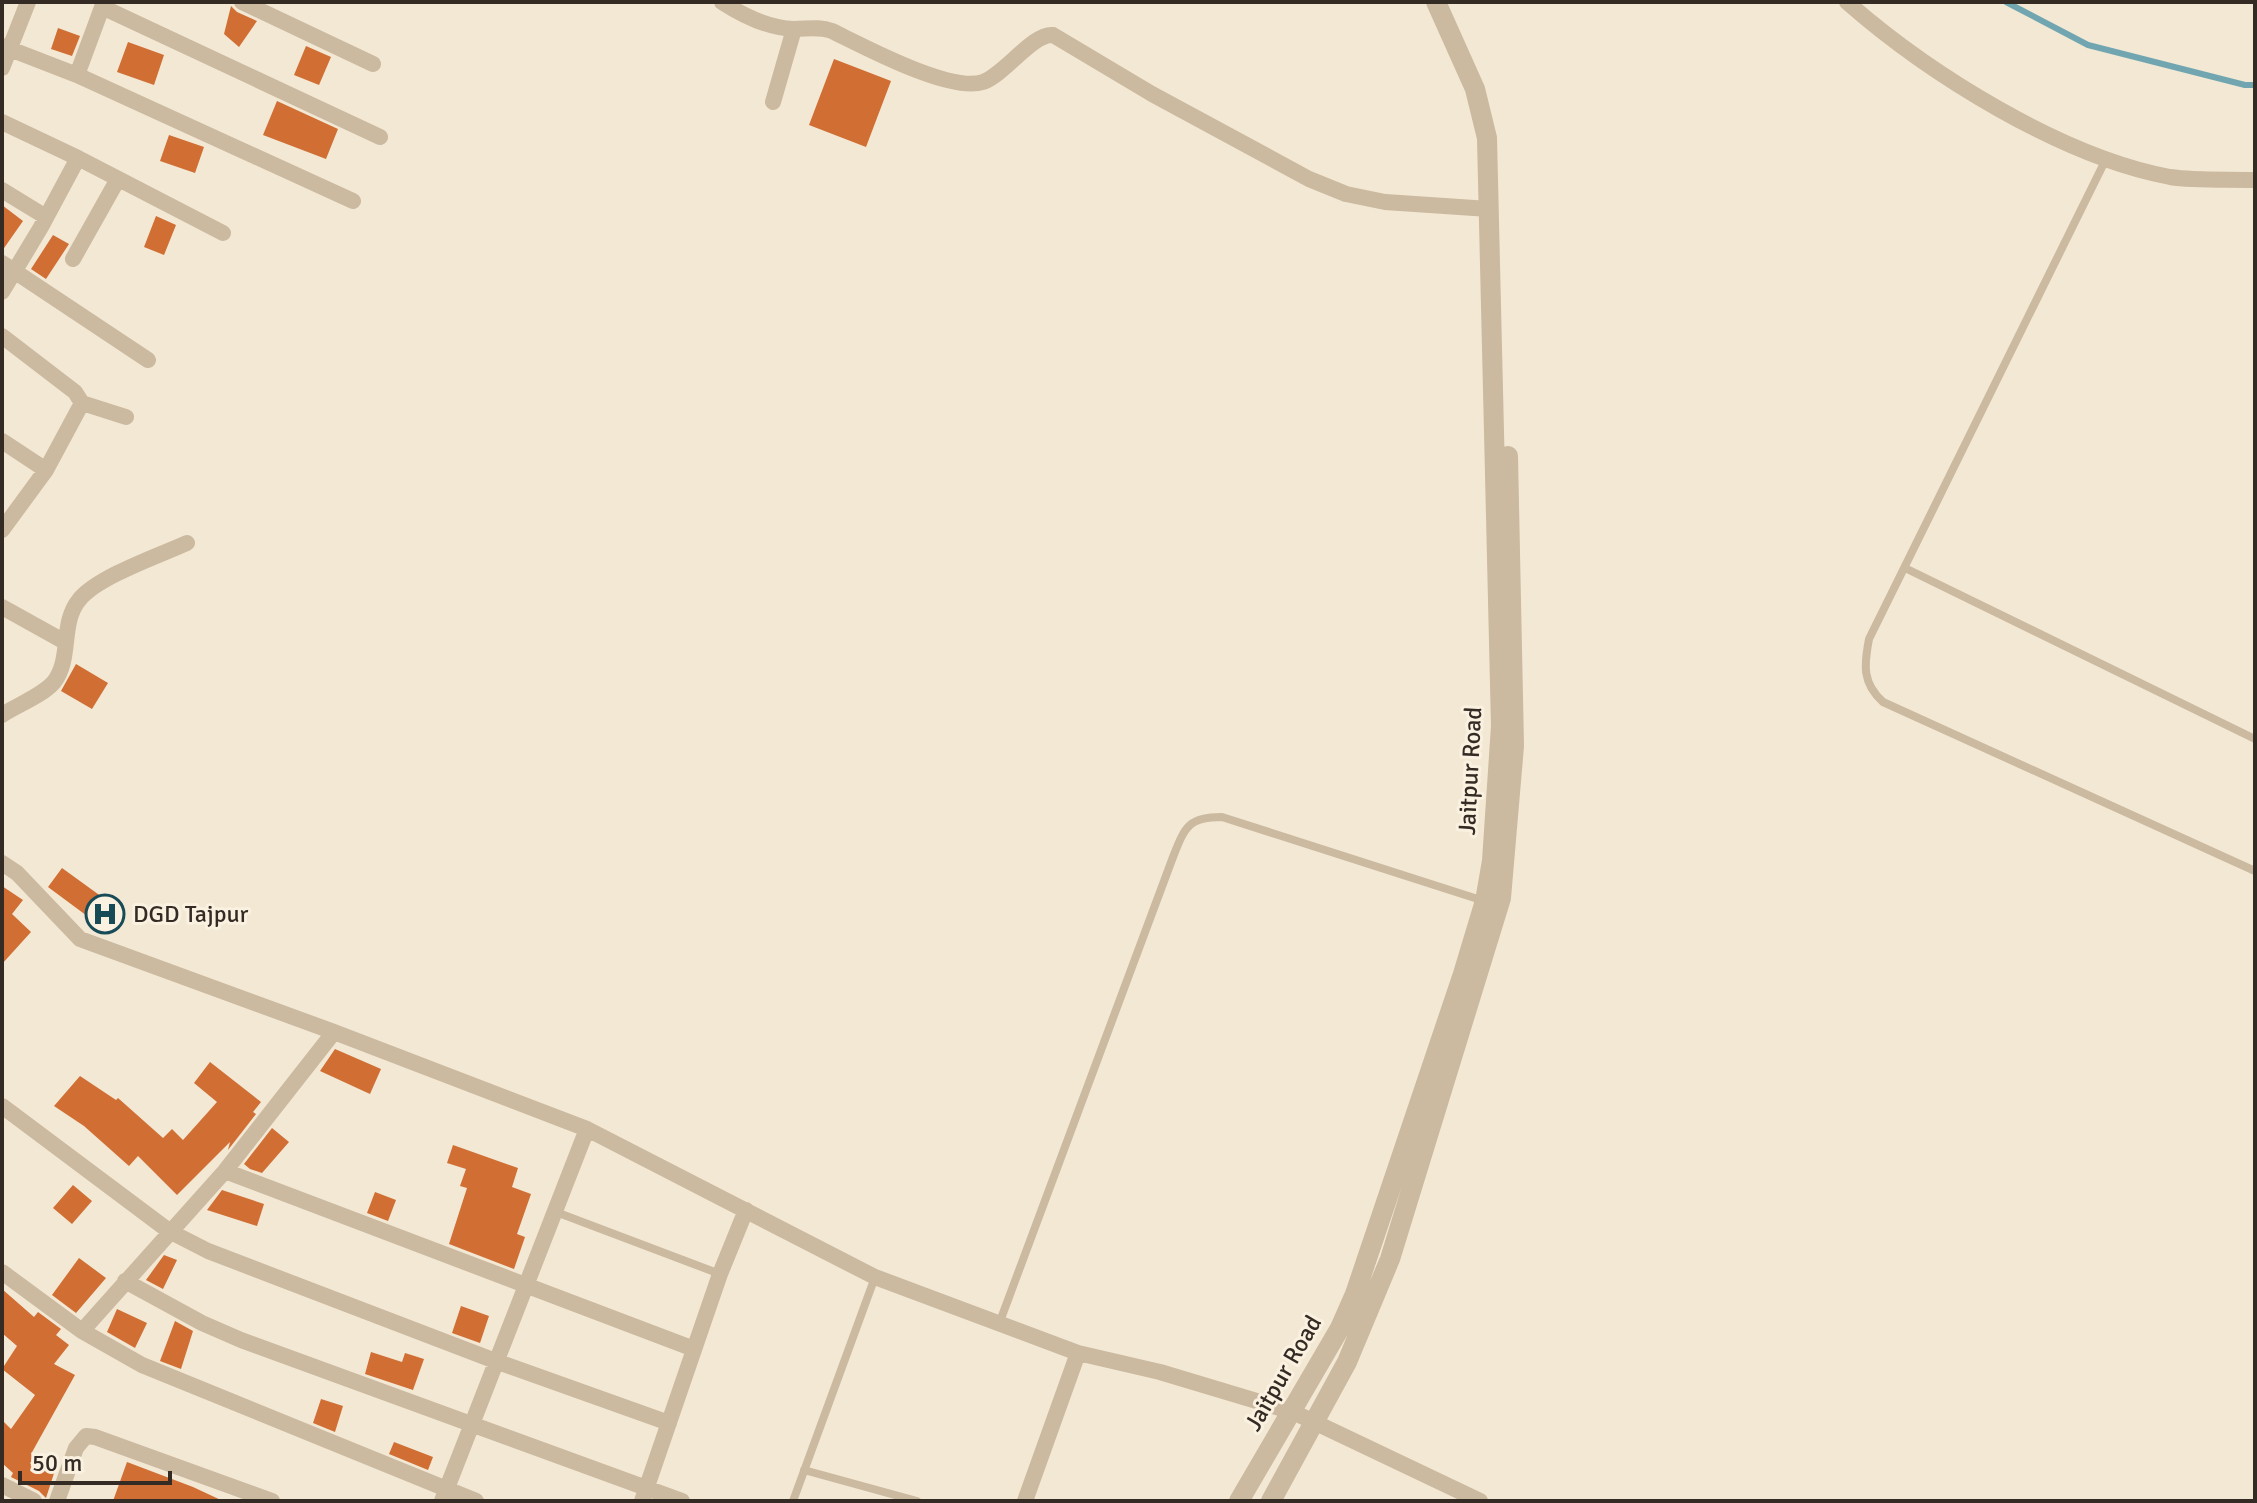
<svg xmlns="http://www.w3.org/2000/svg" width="2257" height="1503" font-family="Signika,sans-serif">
<rect width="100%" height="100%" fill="#f2e8d4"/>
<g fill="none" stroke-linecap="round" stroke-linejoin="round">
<path stroke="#71a6b1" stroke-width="6" d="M2006 2 2088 45 2245 85H2255"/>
</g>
<path fill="#d06e34" d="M231 6 237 12 257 21 239 47 224 34Z
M58 28 80 36 72 56 51 49Z
M128 42 164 55 154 85 117 72Z
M306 46 331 57 319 85 294 75Z
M834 59 891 81 866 147 809 125Z
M277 101 338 129 326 159 263 135Z
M169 135 204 147 195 173 160 161Z
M2 205 23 221 2 251Z
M156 216 176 225 164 255 144 247Z
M53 235 69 244 46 279 31 269Z
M76 664 108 683 92 709 61 691Z
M62 868 120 910 106 930 48 887Z
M2 886 23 900 12 914 31 932 2 964Z
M335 1049 381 1069 370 1094 320 1071Z
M210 1062 261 1102 253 1112 256 1114 228 1150 230 1142 177 1195 138 1156 129 1166 84 1126 54 1106 80 1076 116 1100 118 1098 163 1138 172 1129 183 1140 217 1102 194 1083Z
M272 1128 289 1142 262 1173 250 1169 244 1164Z
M453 1145 518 1168 512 1187 531 1194 517 1234 525 1237 514 1269 449 1244 467 1188 460 1186 466 1169 447 1163Z
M73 1185 92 1201 72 1224 53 1208Z
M222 1190 264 1204 257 1226 207 1210Z
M375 1192 396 1200 388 1221 367 1213Z
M164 1255 177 1260 163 1289 146 1280Z
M79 1258 106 1278 76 1313 52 1295Z
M2 1289 34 1317 38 1312 61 1329 56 1335 69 1345 54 1364 75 1375 31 1454 57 1464 46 1498 39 1491 11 1477 13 1473 2 1463V1420L11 1429 35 1395 2 1369 17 1346 2 1333Z
M461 1306 489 1316 480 1343 452 1333Z
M117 1309 147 1323 135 1348 107 1332Z
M175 1321 193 1331 181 1369 160 1361Z
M371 1352 402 1362 405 1353 424 1359 413 1390 365 1374Z
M321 1399 343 1406 335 1432 313 1423Z
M394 1442 433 1457 428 1470 389 1454Z
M127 1462 193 1487 223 1501H113Z"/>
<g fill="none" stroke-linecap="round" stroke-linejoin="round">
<path stroke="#cbb9a0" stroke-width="8" d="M2106 159 1869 639C1864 665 1862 683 1883 702L2255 871
M1905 568 2255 739
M556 1212 720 1274
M999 1324 1173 857C1185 827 1188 817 1222 817L1484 901
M804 1470 917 1501
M793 1501 875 1277"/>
<path stroke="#cbb9a0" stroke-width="16" d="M242 2 373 64
M722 2C742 15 769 28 794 29 808 29 818 26 832 31 863 46 950 93 983 82 1005 74 1033 33 1053 35L1152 94 1309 179 1346 194 1385 202 1489 209
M1847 2C1929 74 2062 157 2170 177 2197 181 2228 179 2255 180
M102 7 380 137
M2 46 77 75 353 201
M2 68 28 2
M77 75 104 2
M773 102 794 29
M2 122 78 158 223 233
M2 190 46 217
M73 259 118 179
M2 263 148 360
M2 292 41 227 78 158
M2 336 75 392 82 403 46 470 2 530
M82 403 126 417
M2 441 46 470
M2 607 65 642
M2 715C17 705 42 696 54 682 72 659 60 623 79 600 97 577 158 556 187 543
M2 863 17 873 80 939 334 1032 587 1129 875 1277 1078 1353 1160 1372 1293 1412 1480 1501
M2 1106 169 1231 208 1251 498 1362 669 1423
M225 1171 694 1349
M2 1272 82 1331 142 1365 476 1501
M125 1281 202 1323 241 1340 682 1501
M82 1331 225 1171 334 1032
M2 1485 34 1501
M57 1501 76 1448 86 1436 95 1437 272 1501
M442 1501 587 1129
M642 1501 720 1274 746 1210
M1025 1501 1078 1353"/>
<path stroke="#cbb9a0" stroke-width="20" d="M1239 1501 1340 1328 1355 1294 1463 974 1485 901 1492 861 1501 726 1487 138 1475 89 1436 2
M1271 1501 1347 1362 1390 1259 1501 898 1514 746 1508 456"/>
</g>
<defs>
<symbol id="hospital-ring" viewBox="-11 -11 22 22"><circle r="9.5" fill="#faf1e0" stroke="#174b58" stroke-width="1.5"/><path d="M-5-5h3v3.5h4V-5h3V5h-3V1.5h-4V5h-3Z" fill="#174b58"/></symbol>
</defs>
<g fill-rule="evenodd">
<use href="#hospital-ring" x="83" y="892" width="44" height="44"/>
</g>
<g text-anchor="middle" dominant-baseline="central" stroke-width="6" stroke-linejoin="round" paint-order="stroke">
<g font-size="24" fill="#342b24" stroke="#faf1e0">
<text transform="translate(1470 771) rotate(-87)">Jaitpur Road</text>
<text transform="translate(1283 1373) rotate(-60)">Jaitpur Road</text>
</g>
<g font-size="24" fill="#342b24" stroke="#faf1e0" text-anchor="start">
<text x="133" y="914">DGD Tajpur</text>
</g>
</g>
<rect width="2257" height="1503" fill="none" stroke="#342b24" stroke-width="8"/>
<path d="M20 1471v12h150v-12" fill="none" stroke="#342b24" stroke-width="4"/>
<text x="32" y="1471" font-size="24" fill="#342b24" stroke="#faf1e0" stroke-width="6" paint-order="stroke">50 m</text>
</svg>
